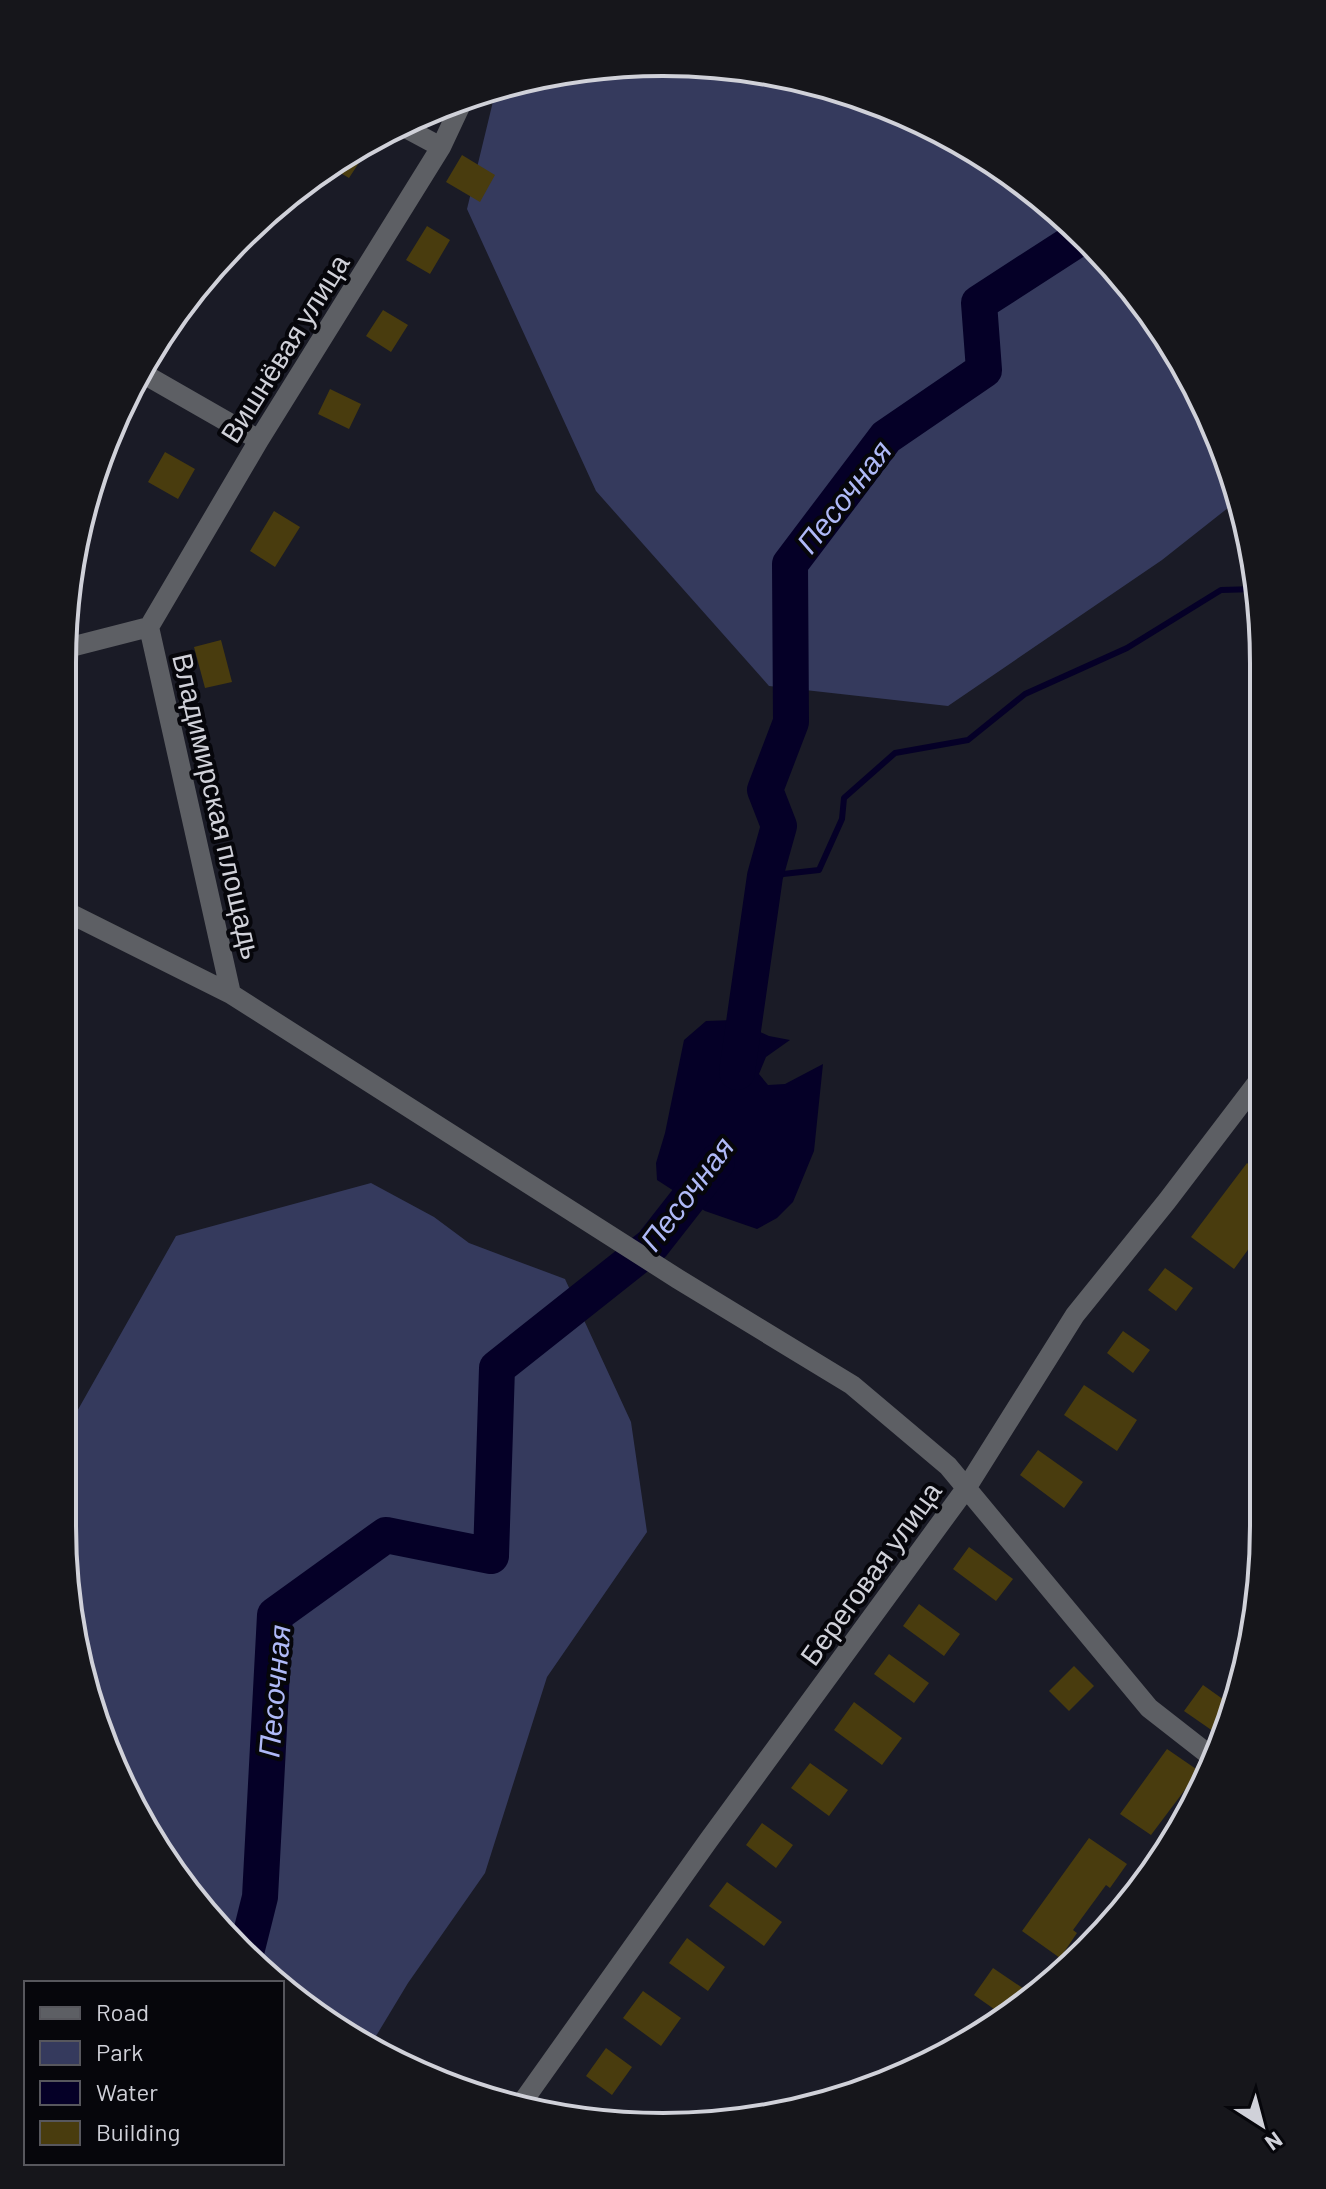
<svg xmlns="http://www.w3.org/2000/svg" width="1326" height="2189" font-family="Barlow,sans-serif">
<rect width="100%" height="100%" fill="#1a1b26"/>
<path fill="#353a5d" d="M663 62 781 74 893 108 997 164 1115 266 1184 363 1232 470 1238 500 1162 560 948 706 769 686 596 491 467 209 496 89 546 73Z
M371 1183 434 1217 469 1243 565 1279 631 1422 647 1532 547 1677 485 1873 408 1983 370 2046 329 2025 186 1891 94 1719 62 1526V1438L176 1236Z"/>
<path fill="#050027" d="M734 1020 769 1036 790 1040 766 1057 759 1074 768 1085 785 1084 823 1064 814 1151 793 1202 777 1218 757 1229 705 1211 657 1180 656 1163 665 1133 684 1040 706 1021Z"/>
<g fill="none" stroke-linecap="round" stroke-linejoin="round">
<path stroke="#050027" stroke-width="6" d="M765 876 819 870 842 819 844 798 895 753 968 740 1025 694 1127 648 1221 590 1256 589"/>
<path stroke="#050027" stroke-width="36" d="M737 1072 765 876 779 826 765 790 791 722 790 564 886 437 984 370 979 303 1081 237
M247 1949 260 1897 275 1615 386 1535 491 1556 497 1368 652 1245 717 1162"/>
</g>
<path fill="#493c0e" d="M351 151 362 158 349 178 327 165Z
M462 155 495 175 480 202 446 182Z
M427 226 450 240 430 274 406 260Z
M383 310 408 325 391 352 366 336Z
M330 389 361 404 349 429 318 414Z
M165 452 195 469 178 499 148 482Z
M274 511 300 527 275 567 250 551Z
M221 640 232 682 205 688 194 647Z
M1247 1163 1263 1175V1229L1234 1269 1191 1237Z
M1165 1268 1193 1288 1176 1311 1148 1290Z
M1123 1331 1150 1350 1133 1373 1107 1353Z
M1084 1385 1137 1420 1117 1451 1064 1415Z
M1038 1450 1083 1482 1064 1508 1020 1475Z
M969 1547 1013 1579 996 1601 953 1569Z
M919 1604 960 1634 944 1656 903 1626Z
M889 1654 929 1683 914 1703 874 1674Z
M1074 1666 1094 1686 1069 1711 1049 1691Z
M1203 1685 1234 1707 1232 1719 1220 1736 1184 1711Z
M854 1702 902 1738 882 1765 834 1730Z
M1167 1749 1199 1771 1151 1835 1120 1814Z
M810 1763 848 1790 829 1816 791 1788Z
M762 1823 793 1845 776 1868 746 1845Z
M1089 1838 1127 1864 1110 1888 1106 1885 1073 1930 1077 1933 1060 1958 1022 1931Z
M727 1882 782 1922 764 1946 709 1906Z
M687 1938 725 1967 708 1991 669 1963Z
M993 1968 1033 1995 1027 2004 1004 2016 974 1995Z
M643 1991 681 2018 661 2046 623 2018Z
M606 2048 632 2067 612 2095 586 2076Z"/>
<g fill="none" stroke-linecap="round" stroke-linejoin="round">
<path stroke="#5d5f64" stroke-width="20" d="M400 125 441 147
M142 373 259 440
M149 627 259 440 441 147 464 98
M149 627 231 994
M63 649 149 627
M63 910 231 994 678 1279 852 1385 948 1466 1149 1708 1213 1758
M521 2104 708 1841 967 1487 1075 1315 1167 1201 1263 1075"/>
</g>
<g text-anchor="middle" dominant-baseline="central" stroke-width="8" stroke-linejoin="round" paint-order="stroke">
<g font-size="28" fill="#d0d1d9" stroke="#06060b">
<text transform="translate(284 348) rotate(-58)">Вишнёвая улица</text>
<text transform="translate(218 806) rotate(77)">Владимирская площадь</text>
<text transform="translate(870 1573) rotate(-54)">Береговая улица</text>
</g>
<g font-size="30" font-style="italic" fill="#afb9f7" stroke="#06060b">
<text transform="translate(843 496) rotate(-52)">Песочная</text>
<text transform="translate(686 1193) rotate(-53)">Песочная</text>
<text transform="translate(273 1691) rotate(-85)">Песочная</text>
</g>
</g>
<path d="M0 0H1326V2189H0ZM663 76H663A587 587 0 0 1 1250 663V1526A587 587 0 0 1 663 2113H663A587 587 0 0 1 76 1526V663A587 587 0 0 1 663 76Z" fill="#16161b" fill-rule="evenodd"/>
<path fill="none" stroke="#d0d1d9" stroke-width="4" d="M663 76H663A587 587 0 0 1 1250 663V1526A587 587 0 0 1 663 2113H663A587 587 0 0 1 76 1526V663A587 587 0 0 1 663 76Z"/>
<rect x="24" y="1981" width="260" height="184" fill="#06060b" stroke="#57575d" stroke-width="2"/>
<rect x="40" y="2007" width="40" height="12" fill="#5d5f64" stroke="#57575d" stroke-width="2"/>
<text x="96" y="2021" font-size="24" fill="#d0d1d9">Road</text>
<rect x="40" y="2041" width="40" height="24" fill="#353a5d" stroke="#57575d" stroke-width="2"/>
<text x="96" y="2061" font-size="24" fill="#d0d1d9">Park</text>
<rect x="40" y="2081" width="40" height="24" fill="#050027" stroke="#57575d" stroke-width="2"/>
<text x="96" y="2101" font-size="24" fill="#d0d1d9">Water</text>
<rect x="40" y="2121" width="40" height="24" fill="#493c0e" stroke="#57575d" stroke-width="2"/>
<text x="96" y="2141" font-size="24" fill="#d0d1d9">Building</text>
<g transform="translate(1262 2125) rotate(144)" stroke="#06060b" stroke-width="6" paint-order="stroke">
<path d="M0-6L14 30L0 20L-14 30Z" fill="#d0d1d9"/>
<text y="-12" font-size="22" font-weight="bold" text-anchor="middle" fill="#d0d1d9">N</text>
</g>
</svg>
